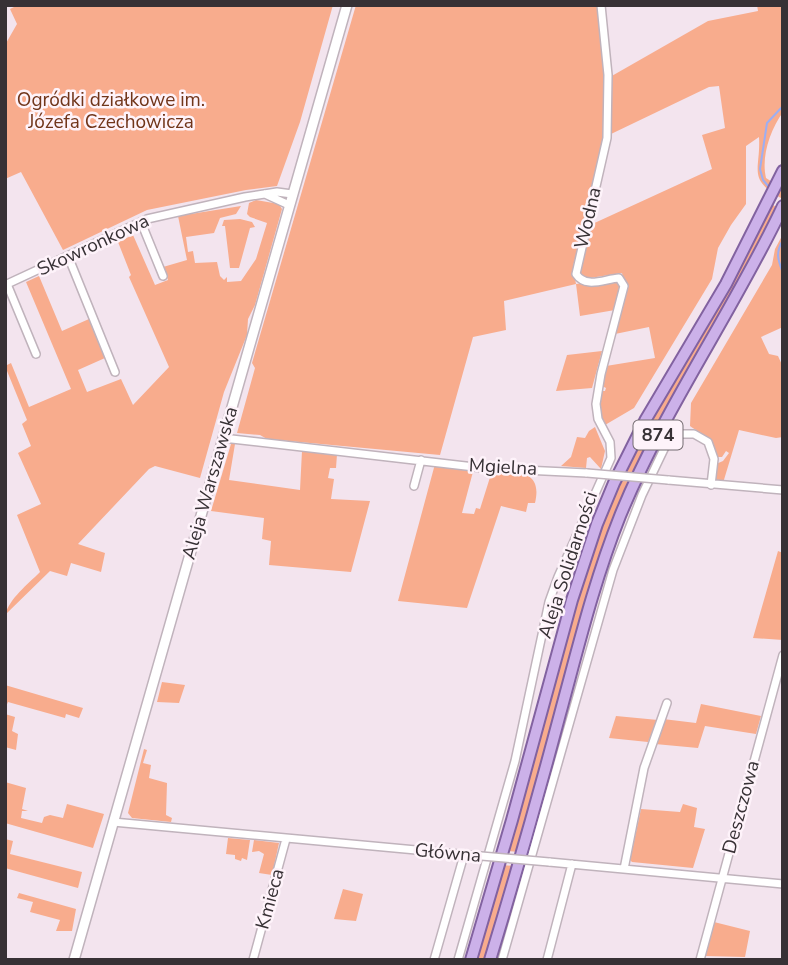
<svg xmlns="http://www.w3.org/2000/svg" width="788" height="965" font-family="'Nunito Sans',sans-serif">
<rect width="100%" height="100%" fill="#f3e4ee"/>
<path fill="#f8ac8d" d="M18 5H333L300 122 277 186 246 190 147 210 63 250 21 172 5 179V45L17 24 10 9Z
M356 5H598L605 76 603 140 573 267 576 284 614 279 622 285 615 310 580 316 576 284 504 301 506 330 473 337 440 455 267 439 260 435 237 433 255 368 252 363Z
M757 5H783V112C770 130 761 157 766 178L783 189V199C746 179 761 170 759 137L746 146V204L731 225 718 248 712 279 634 408 605 425 599 409 601 391H605L606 388 602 386 606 366 655 358 649 327 615 334 625 286 622 273 590 278 581 276 578 272 588 226 712 169 702 135 725 128 719 86 709 87 611 134 610 77 708 21 758 11Z
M256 200 279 204 282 209 255 305 248 319 247 335 224 392 200 478 155 466 149 469 78 544 105 553 101 572 71 563 67 576 50 571 5 615C10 598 27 585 40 572L17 515 41 504 18 453 31 446 22 424 27 420 5 366 11 363 29 407 71 389 26 282 39 276 62 331 89 319 105 358 78 370 87 392 121 379 133 405 169 367 129 277 131 275 118 242 133 235 155 285 168 280 163 267 187 260 178 216 241 206 236 214 220 218 214 233 186 237 188 252 193 251 195 263 217 262 220 276 224 280 227 277V282L241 281 256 259 267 223 250 217 247 214 249 203Z
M773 205 778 208 763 237 634 473 519 852 507 851 592 545 639 439 721 303Z
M240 219 252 222 255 227 250 228 239 268H230L225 226H222L224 220Z
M783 234V327L761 337 769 354 778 356 783 367V437L776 438 739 430 723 483 714 479 716 464 723 461 729 453 726 451 722 457H717C713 439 703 435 690 426L691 403 772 265 775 249Z
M602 351 592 388 556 391 567 355Z
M595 427 605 451 601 469 590 457 587 458 586 468 561 466 571 457 577 437 585 438 589 431Z
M231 444H235L229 480 300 490 302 451 337 454 336 468H330L328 478 334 479 331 499 370 501 351 572 269 565 271 541 262 539 264 518 211 511Z
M435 464 474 468 462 513 474 514 476 508 480 509 492 471C516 472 543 469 535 503H528L526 512 501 506 467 608 398 601Z
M778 551 783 553V640L753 638Z
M162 682 185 685 179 703 157 702Z
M5 685 83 708 79 718 66 714 65 718 8 702 5 709Z
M701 704 761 716 756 734 705 726 698 748 655 744 663 719 696 723Z
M5 714 15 717 12 731 18 734 16 750 5 747Z
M616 716 658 720 648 742 609 738Z
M144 749 147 750 143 763 151 765 149 778 167 783 166 815 172 818 171 822 132 818 128 813Z
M5 782 26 788 22 809 28 811H22L21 818 42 823 44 817 50 815 63 818 67 804 104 814 93 848 5 823Z
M683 804 697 808 694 827 705 829 693 868 632 862 630 860 641 809 680 812Z
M228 838 250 840 247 860 242 858 241 861 235 859V855L226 854Z
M5 839 13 841 10 854 82 872 78 888 5 868Z
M254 840 279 843 272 875 259 873 264 854 259 851 252 852Z
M503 865 514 866 487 960H475Z
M343 889 363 894 356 921 334 919Z
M19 893 76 909 72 931H56L60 920 30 912 33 902 17 898Z
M714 922 750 931 745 957 704 956Z"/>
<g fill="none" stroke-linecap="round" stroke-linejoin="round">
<path stroke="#9caef3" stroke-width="2" d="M769 187 763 180 760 169 767 123 783 106
M783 240C775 253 778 260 783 273"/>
<defs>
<path id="minor" d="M265 194 289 205
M141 222 163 276
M68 256 115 372
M7 284 36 354
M5 285 147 219 245 197 277 192 292 194
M223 438 483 468 587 473
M668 480 783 490
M414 486 421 460
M113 822 470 855
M549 862 783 884
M624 869 644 768 667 703
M253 960 286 839
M434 960 464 855
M458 960 515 761 549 602 558 577 611 458 610 442 598 419 596 404 601 374 624 286 619 278C604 279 586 289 576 274L607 138 608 75 601 5
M502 960 613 570 642 495 665 447 673 438 682 434H694L708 442 714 459 711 485
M547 960 572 864
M700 960 783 655"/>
<path id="tertiary" d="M74 960 347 5"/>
<path id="primary" d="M471 960 512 820 572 600 597 524 614 483 646 419 726 284 783 171
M490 960C515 878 538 797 560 714 578 648 594 581 620 516 664 408 733 312 783 206"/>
</defs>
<use href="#minor" stroke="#c0b3bc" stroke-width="10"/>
<use href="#tertiary" stroke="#c0b3bc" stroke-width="12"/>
<use href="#primary" stroke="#8262a0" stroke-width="14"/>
<use href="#minor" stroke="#fff" stroke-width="7"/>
<use href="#tertiary" stroke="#fff" stroke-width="9"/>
<use href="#primary" stroke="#ccb1e9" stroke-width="10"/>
<defs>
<path id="minor-bridge" d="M587 473 668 480
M470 855 549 862"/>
</defs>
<use href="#minor-bridge" stroke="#c0b3bc" stroke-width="10" stroke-linecap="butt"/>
<use href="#minor-bridge" stroke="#fff" stroke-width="7"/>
</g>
<g text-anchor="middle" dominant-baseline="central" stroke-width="5" stroke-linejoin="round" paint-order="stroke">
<rect fill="#fef3fa" stroke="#736b70" stroke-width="2" x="633.5" y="420.5" width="49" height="29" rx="5"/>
<g font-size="18" font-weight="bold" fill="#373135">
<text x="658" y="435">874</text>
</g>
<g font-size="19" fill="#71351a" stroke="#fef3fa">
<text x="111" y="100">Ogródki działkowe im.<tspan x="111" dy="22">Józefa Czechowicza</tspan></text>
</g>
<g font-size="19" fill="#373135" stroke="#fef3fa">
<text transform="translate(588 218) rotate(-77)">Wodna</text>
<text transform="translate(93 245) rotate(-25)">Skowronkowa</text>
<text transform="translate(503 467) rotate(3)">Mgielna</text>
<text transform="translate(210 483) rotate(-74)">Aleja Warszawska</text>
<text transform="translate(568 565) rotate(-72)">Aleja Solidarności</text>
<text transform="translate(741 807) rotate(-75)">Deszczowa</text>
<text transform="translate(448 853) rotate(5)">Główna</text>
<text transform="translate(270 899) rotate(-75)">Kmieca</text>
</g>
</g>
<rect width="788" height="965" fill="none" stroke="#373135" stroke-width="14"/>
</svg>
